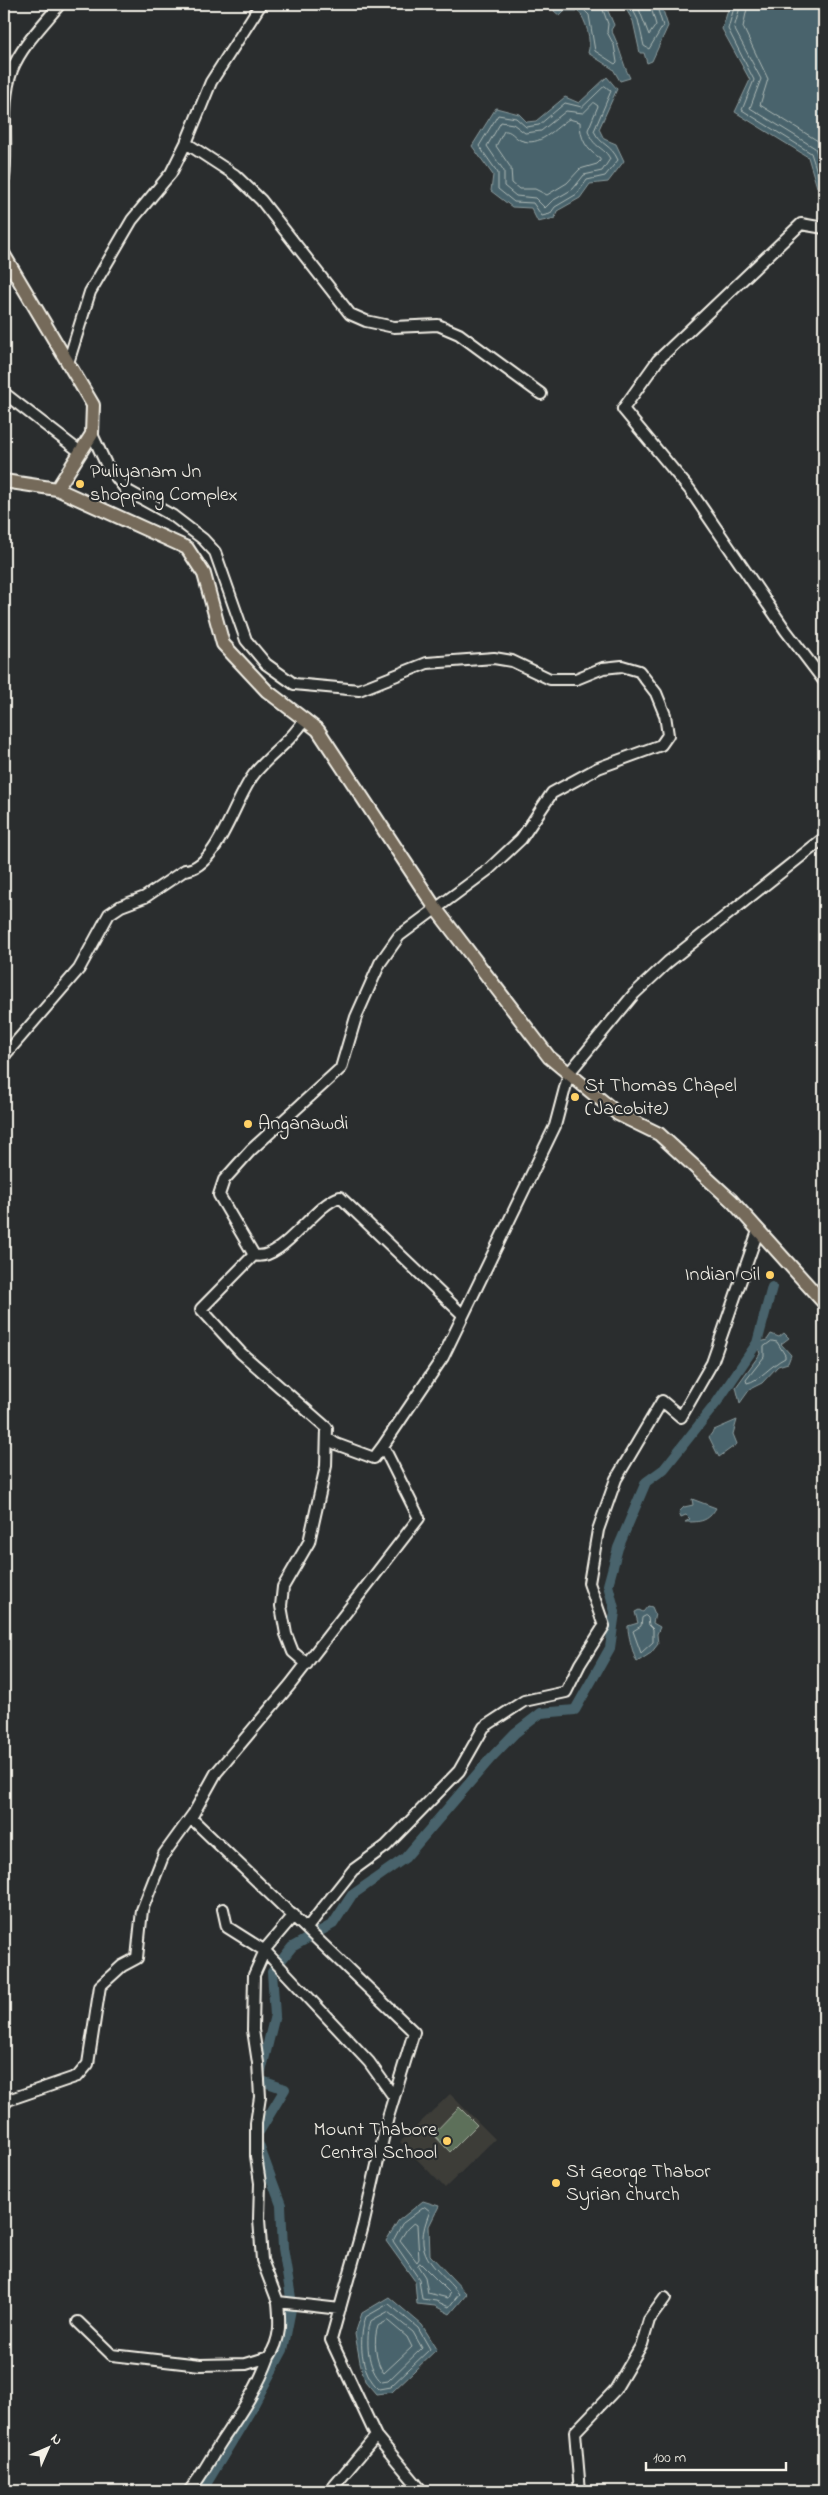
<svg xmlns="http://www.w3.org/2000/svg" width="828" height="2495" font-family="'Indie Flower',sans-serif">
<rect width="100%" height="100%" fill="#2a2d2e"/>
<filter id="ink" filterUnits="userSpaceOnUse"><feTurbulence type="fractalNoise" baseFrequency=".02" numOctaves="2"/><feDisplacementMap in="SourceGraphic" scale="10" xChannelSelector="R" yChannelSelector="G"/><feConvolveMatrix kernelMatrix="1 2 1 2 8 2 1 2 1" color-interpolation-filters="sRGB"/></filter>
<g filter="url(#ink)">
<path fill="#3c3c38" d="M450 2094 495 2139 445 2188 400 2142Z"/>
<path fill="#5d705a" stroke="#a8b0a1" d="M459 2107 477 2125 450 2152 433 2134Z"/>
<path fill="#48646c" stroke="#8d9c9e" d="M555 4H605L614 25 611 30C620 46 622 63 630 78L620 81 613 69 588 53C592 41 586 19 578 11H565L560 16 554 11Z
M623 4H661L668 26 652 61 647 63 644 53H640L633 21Z
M730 4H824V188L817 187 808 157 735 112 750 80 722 29Z
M607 77 617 89 599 129 604 139 616 144 624 161 608 182 590 184 580 198 557 211 555 218 538 222 531 208 512 207 491 191 493 175 472 146 496 108 519 114 527 122 536 121 565 97 579 103Z
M784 1333 789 1338 781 1344 791 1355 788 1363 778 1366 762 1383 750 1389 740 1403 736 1387 760 1354 757 1343 767 1340 771 1334 779 1337Z
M737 1420 733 1434 737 1444 719 1457 709 1437 714 1430Z
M692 1499 716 1508C708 1522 700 1522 685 1522L690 1519 686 1515 681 1517 679 1512 684 1507 693 1505Z
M648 1606 652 1607 655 1614 653 1623 660 1627 657 1634 658 1644 651 1653 637 1662C634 1658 627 1631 628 1626L638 1623 635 1612 639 1610 643 1612Z
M423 2201 439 2206 429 2226 430 2255 467 2294 450 2314 435 2306 417 2304 415 2281 386 2241 398 2221Z
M389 2297 422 2325 437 2349 392 2392 376 2394 365 2381 360 2362 355 2334 362 2313Z"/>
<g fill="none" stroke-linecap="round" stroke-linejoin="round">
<path stroke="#afb9b6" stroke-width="1" d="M560 4 562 6H580L589 15 595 51 615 64 617 62 614 45 607 32 608 24 601 4
M630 4 638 20 644 46 649 49 663 26 656 4
M637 4 649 35 656 25 650 4
M735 4 728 29 754 80 742 110 811 153 820 181 824 183
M741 4 734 28 761 79 750 108 815 148 824 173
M748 4 743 27 768 79 760 105 818 141 824 148
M605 86 611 91 594 131C601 146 611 144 618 160L605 176 587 180 577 194 555 207 550 214 542 216 533 203 514 202 498 189V173L479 146 498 115 516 118 526 127 539 125 565 103 582 107Z
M594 103 598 106 588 130C592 148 605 147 610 159L602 171 584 175 573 189 552 201 545 208 535 198 516 196 504 186V171L487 146 501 122 513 124 525 133 541 131 566 111 583 113Z
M569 119 580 122C580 138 586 150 600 158V161L597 164 580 169 567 183 547 195 535 189H519L512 183 511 168 496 146 504 131C511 130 514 137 520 140 541 148 554 128 569 119Z
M772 1341 777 1342 785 1355V1358C771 1365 759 1381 747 1383L746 1380 764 1357V1347Z
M646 1616 648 1618 649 1625 653 1629V1642L641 1653 633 1631 641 1626 642 1618Z
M425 2207 430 2211C411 2256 433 2263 459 2294L449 2307 436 2301 422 2299 419 2279 393 2241 402 2224Z
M414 2223 417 2225 419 2259 417 2262 400 2240 407 2229Z
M420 2263 450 2293 448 2298 428 2293 425 2277 418 2266Z
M389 2304 418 2328 430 2349 390 2387 379 2389C360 2373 358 2338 366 2317Z
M388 2312 413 2332 422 2348 388 2381 382 2382C367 2370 365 2337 371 2321Z
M388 2321 407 2337 412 2347 384 2373C375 2363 373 2338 378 2326Z"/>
<path stroke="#48646c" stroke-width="10" d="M202 2491 251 2410 283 2350 292 2304 283 2248 281 2205 256 2137 285 2089 259 2080 275 2015 272 1972 292 1947 333 1924 352 1895 405 1858 490 1759 515 1733 541 1713 575 1710 610 1648 615 1612 608 1585 618 1548 646 1482 664 1469 717 1402 757 1343 772 1287"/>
<defs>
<path id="minor" d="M186 143 235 175 261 200 350 314 366 321 394 327 438 325 459 334 541 394
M4 178C8 143 0 103 12 70 22 45 44 24 60 4
M824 228 801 224 658 360 623 409 690 490 786 631 824 681
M68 363 90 292 132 220 171 173 186 143 211 82 261 4
M4 393 79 451
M92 434 106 464 126 490 173 516 203 539 215 552 246 640 266 664 294 684 359 690 427 663 494 658 512 661 550 679H576L603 668 622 666 639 671 656 693 665 715 668 735 661 745 598 768 552 793 521 839 488 870 399 936 380 963 356 1017 341 1068 251 1150 224 1180 219 1195 254 1255 201 1309 241 1353 327 1428 326 1466 309 1542 283 1587 281 1606 286 1634 293 1652 307 1664
M4 1056 79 969 109 914 121 906 145 897 185 870C218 868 236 795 255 773 271 753 290 743 305 719
M254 1255C281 1263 313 1205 340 1197L463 1315
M327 1438 336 1444 374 1458 383 1446
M223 1909 227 1927 265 1951 369 2062 394 2097
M294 1915 266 1948 254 1975 253 2030 258 2063 260 2097 256 2123V2156L260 2183 259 2219 262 2260 278 2302 340 2309
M307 1928 353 1870 386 1846 459 1771 484 1727 524 1701 566 1692 580 1664 604 1626 589 1583 598 1530 616 1479 662 1401 681 1417 712 1363 758 1231
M4 2105 8 2100 78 2076 88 2064 100 1986 122 1966 137 1958 142 1910 164 1854 193 1814
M78 2322 112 2355 200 2365 246 2364 269 2357C281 2339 280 2323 278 2302
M189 2491C202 2476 210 2459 221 2442 239 2415 258 2388 269 2357
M330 2491 376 2436
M422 2491 376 2436 331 2340 363 2226 388 2117 414 2032 191 1818 216 1773 290 1685 419 1518 383 1446 443 1357 555 1126 569 1073 634 994 668 962 824 838
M580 2491 575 2432 615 2390 642 2344 649 2320 665 2298"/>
<path id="major" d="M4 255 93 405 92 434 57 489
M4 481 57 489 187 548 204 574 223 644 267 691 318 730 436 909 549 1057 618 1114 659 1134 732 1201 824 1303"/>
</defs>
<use href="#minor" stroke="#f4f1e8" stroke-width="14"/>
<use href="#major" stroke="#f4f1e8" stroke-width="16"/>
<use href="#minor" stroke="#2a2d2e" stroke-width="10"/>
<use href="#major" stroke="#746a5a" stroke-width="12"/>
</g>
</g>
<g fill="#ffd166" stroke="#2a2d2e" stroke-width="2">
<circle cx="80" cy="484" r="5"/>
<circle cx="575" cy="1097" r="5"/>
<circle cx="248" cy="1124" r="5"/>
<circle cx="770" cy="1275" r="5"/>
<circle cx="447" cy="2141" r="5"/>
<circle cx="556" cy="2183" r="5"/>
</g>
<g text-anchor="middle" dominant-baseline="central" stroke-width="4.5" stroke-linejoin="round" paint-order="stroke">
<g font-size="20" fill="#f4f1e8" stroke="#2a2d2e" text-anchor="start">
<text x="90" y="472">Puliyanam Jn<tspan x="90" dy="23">shopping Complex</tspan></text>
<text x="585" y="1086">St Thomas Chapel<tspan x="585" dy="23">(Jacobite)</tspan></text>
<text x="258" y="1124">Anganawdi</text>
<text x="760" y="1275" text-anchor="end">Indian Oil</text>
<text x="437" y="2130" text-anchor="end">Mount Thabore<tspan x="437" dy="23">Central School</tspan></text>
<text x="566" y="2172">St George Thabor<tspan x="566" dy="23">Syrian church</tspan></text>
</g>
</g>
<rect width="828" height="2495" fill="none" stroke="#2a2d2e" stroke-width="20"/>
<rect x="10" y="10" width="808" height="2475" fill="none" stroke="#f4f1e8" stroke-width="2" filter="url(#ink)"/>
<g transform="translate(48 2448) rotate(45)" stroke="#2a2d2e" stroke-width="4" paint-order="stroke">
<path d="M0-4L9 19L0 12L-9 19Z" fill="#f4f1e8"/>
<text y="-8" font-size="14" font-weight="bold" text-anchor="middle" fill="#f4f1e8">N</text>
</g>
<path d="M646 2462v8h140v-8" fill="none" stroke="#f4f1e8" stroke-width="2.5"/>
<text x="653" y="2462" font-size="15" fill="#f4f1e8" stroke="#2a2d2e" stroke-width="4" paint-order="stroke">100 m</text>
</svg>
